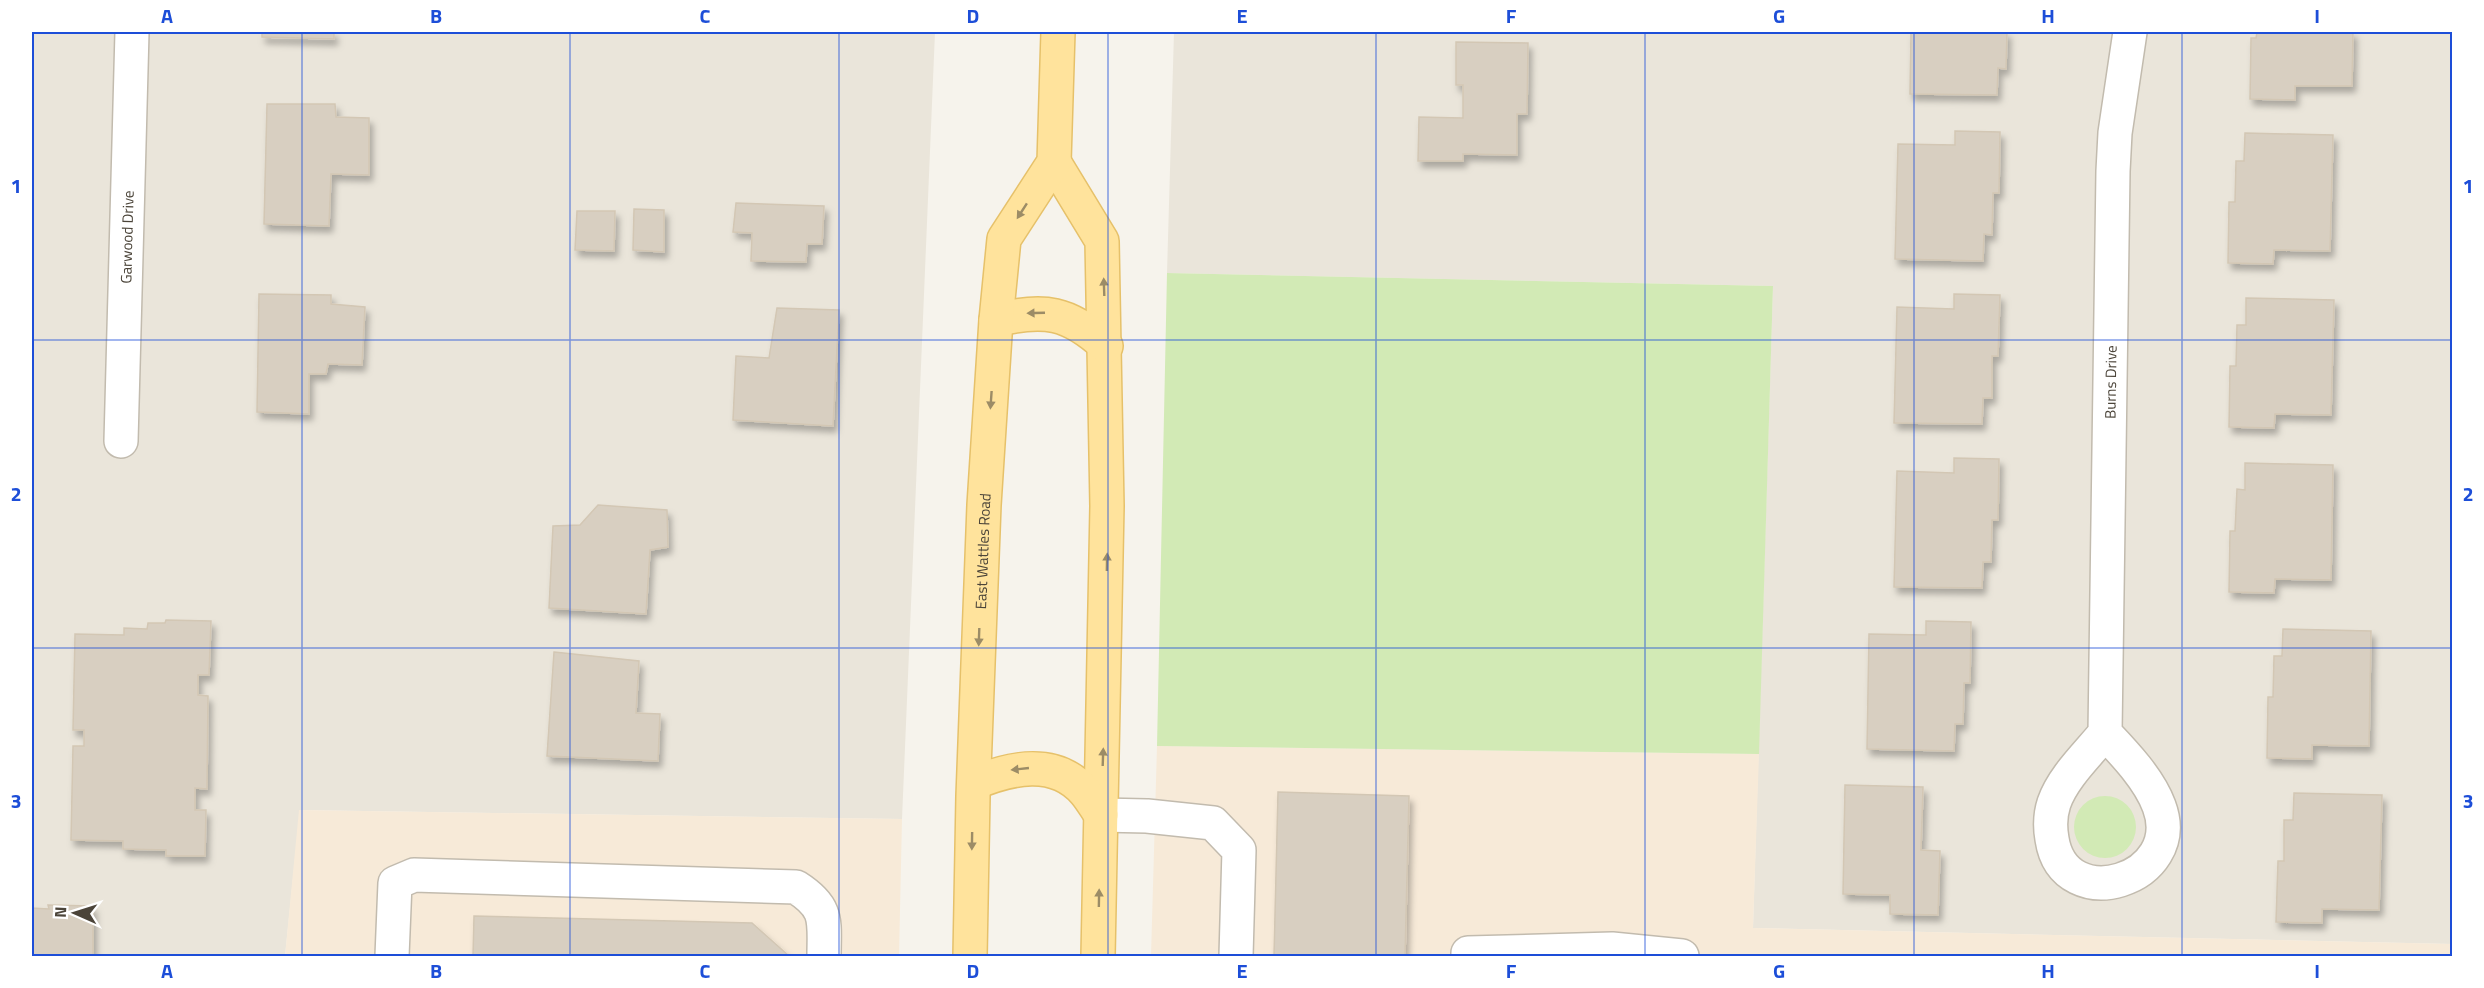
<svg xmlns="http://www.w3.org/2000/svg" width="2484" height="988" font-family="'Titillium Web',sans-serif">
<defs>
<filter id="shadow"><feDropShadow dx="3.5" dy="6" stdDeviation="3" flood-color="#0004"/></filter>
</defs>
<rect width="100%" height="100%" fill="#f6f3ec"/>
<path fill="#eae5da" d="M32 32H935L902 819 300 810 285 956H32Z
M1174 32H2452V944L1753 928 1773 286 1167 273Z"/>
<path fill="#f7ead8" d="M1157 746 1759 754 1753 928 2452 944V956H1151Z
M299 810 902 819 899 956H285Z"/>
<path fill="#d2eab5" d="M1167 273 1773 286 1759 754 1157 746Z
M2074 827a31 31 0 1 1 62 0a31 31 0 1 1-62 0Z"/>
<path fill="#d8cfc1" stroke="#d3c7b4" stroke-width="1.5" filter="url(#shadow)" d="M262 32H334V39L262 37Z
M1911 32H2007L2006 69 1998 68 1997 95 1910 94Z
M2257 32H2353L2352 86H2295V100L2250 99 2251 38H2256Z
M1456 42 1528 43 1527 114H1517V155L1463 154V161H1418L1419 117 1463 118V85H1456Z
M267 104H335L336 117 369 118V175L331 174 329 226 264 224Z
M1955 131 2000 132 1999 193H1993L1992 235 1984 234 1983 261 1895 259 1898 144 1955 145Z
M2245 133 2333 135 2330 251 2274 250 2273 264 2228 263 2229 202H2235L2236 161H2244Z
M736 203 824 206 822 244H807L806 262 751 261 752 233 733 232Z
M634 209 664 210V252L633 250Z
M577 211H615L614 251 575 250Z
M259 294 331 295V304L365 307 362 365 328 364 326 374H309V414L257 412Z
M1954 294 2000 295 1998 356H1992V398H1983L1982 424 1894 423 1897 307 1954 309Z
M2246 298 2334 300 2331 415 2275 414 2274 428 2229 427 2230 366H2236L2237 325H2246Z
M777 308 839 310 833 426 733 420 736 356 769 358Z
M1954 458 1999 459 1998 520H1992L1991 562H1983L1982 588 1894 587 1897 471 1954 473Z
M2245 463 2333 465 2331 580 2275 579 2274 593 2229 592 2230 531H2235L2237 489 2245 490Z
M598 505 667 510 668 547 650 550 646 614 549 608 553 526 580 525Z
M166 620 211 621 209 675H198V695L208 696 207 789 195 788V810H206L205 856H166V850L123 849V841L71 840 73 746H84V730H73L75 634 124 635V628L147 629 148 623H165Z
M1926 621 1971 622 1970 683H1964L1963 724H1955L1954 751 1867 749 1869 634 1926 635Z
M2283 629 2371 631 2369 746 2312 745V759L2267 758 2268 697H2273L2274 656H2282Z
M554 652 639 661 636 713 660 714 658 761 547 756Z
M1845 785 1923 787 1921 850 1940 851 1938 915 1890 914V895L1843 894Z
M1278 792 1409 796 1405 956H1274Z
M2294 793 2382 795 2379 910 2322 909V923L2276 922 2278 861H2284V820H2293Z
M48 905 93 906V956H32V908L49 909Z
M474 916 752 923 789 956H473Z"/>
<g fill="none" stroke-linecap="round" stroke-linejoin="round">
<defs>
<g id="minor">
<path id="s1" d="M121 441 132 32"/>
<path id="s2" d="M2105 733C2124 753 2149 779 2159 806 2187 880 2064 918 2052 839 2050 828 2050 815 2054 803 2063 777 2088 754 2105 733L2113 171 2115 133 2130 32"/>
<path d="M1101 815 1147 816 1213 823 1239 850 1236 956"/>
<path d="M392 956 395 883 414 875 796 887C829 908 824 921 824 956"/>
<path d="M1468 956V953L1612 949 1682 956"/>
</g>
<g id="major">
<path d="M1054 162 1102 241 1107 506 1098 956"/>
<path d="M996 320C1044 308 1069 312 1106 346"/>
<path d="M974 783C1010 768 1055 757 1085 792 1091 799 1096 808 1101 815"/>
<path id="s3" d="M970 956 973 796 984 505 996 320 1004 239 1054 162 1058 32"/>
</g>
</defs>
<use href="#minor" stroke="#c2bbae" stroke-width="36"/>
<use href="#major" stroke="#e6c16a" stroke-width="36"/>
<use href="#minor" stroke="#fff" stroke-width="33"/>
<use href="#major" stroke="#ffe39c" stroke-width="33"/>
</g>
<defs><path id="oneway-solid" d="M-6-.8H1V-3.2L6.5 0L1 3.2V.8H-6Z" transform="scale(1.5)"/></defs>
<g fill="#9c8c66">
<use href="#oneway-solid" transform="translate(1022 211) rotate(123)"/>
<use href="#oneway-solid" transform="translate(1104 287) rotate(-92)"/>
<use href="#oneway-solid" transform="translate(1036 313) rotate(178)"/>
<use href="#oneway-solid" transform="translate(991 400) rotate(94)"/>
<use href="#oneway-solid" transform="translate(1107 562) rotate(-89)"/>
<use href="#oneway-solid" transform="translate(979 637) rotate(92)"/>
<use href="#oneway-solid" transform="translate(1103 757) rotate(-88)"/>
<use href="#oneway-solid" transform="translate(1020 769) rotate(174)"/>
<use href="#oneway-solid" transform="translate(972 841) rotate(91)"/>
<use href="#oneway-solid" transform="translate(1099 898) rotate(-89)"/>
</g>
<path fill="none" stroke="#1d4ed8" stroke-width="1.5" stroke-opacity="0.55" d="M302 32V956M570 32V956M839 32V956M1108 32V956M1376 32V956M1645 32V956M1914 32V956M2182 32V956M32 340H2452M32 648H2452"/>
<g text-anchor="middle" dominant-baseline="central" stroke-width="4.5" stroke-linejoin="round" paint-order="stroke">
<g font-size="15" fill="#4b4439" stroke="#fff">
<text stroke="none"><textPath href="#s1" startOffset="204">Garwood Drive</textPath></text>
<text stroke="none"><textPath href="#s2" startOffset="752">Burns Drive</textPath></text>
<text stroke="none"><textPath href="#s3" startOffset="405">East Wattles Road</textPath></text>
</g>
</g>
<rect width="2484" height="988" fill="none" stroke="#ffffff" stroke-width="66"/>
<g transform="translate(75 913) rotate(273)" stroke="#ffffff" stroke-width="4.5" paint-order="stroke">
<path d="M0-4.5L10 22L0 15L-10 22Z" fill="#4b4439"/>
<text y="-9" font-size="16" font-weight="bold" text-anchor="middle" fill="#4b4439">N</text>
</g>
<rect x="33" y="33" width="2418" height="922" fill="none" stroke="#1d4ed8" stroke-width="2"/>
<g font-size="20" text-anchor="middle" font-weight="bold" fill="#1d4ed8">
<text x="167" y="23">A</text>
<text x="436" y="23">B</text>
<text x="705" y="23">C</text>
<text x="973" y="23">D</text>
<text x="1242" y="23">E</text>
<text x="1511" y="23">F</text>
<text x="1779" y="23">G</text>
<text x="2048" y="23">H</text>
<text x="2317" y="23">I</text>
<text x="16" y="193">1</text>
<text x="2468" y="193">1</text>
<text x="16" y="501">2</text>
<text x="2468" y="501">2</text>
<text x="16" y="808">3</text>
<text x="2468" y="808">3</text>
<text x="167" y="978">A</text>
<text x="436" y="978">B</text>
<text x="705" y="978">C</text>
<text x="973" y="978">D</text>
<text x="1242" y="978">E</text>
<text x="1511" y="978">F</text>
<text x="1779" y="978">G</text>
<text x="2048" y="978">H</text>
<text x="2317" y="978">I</text>
</g>
</svg>
